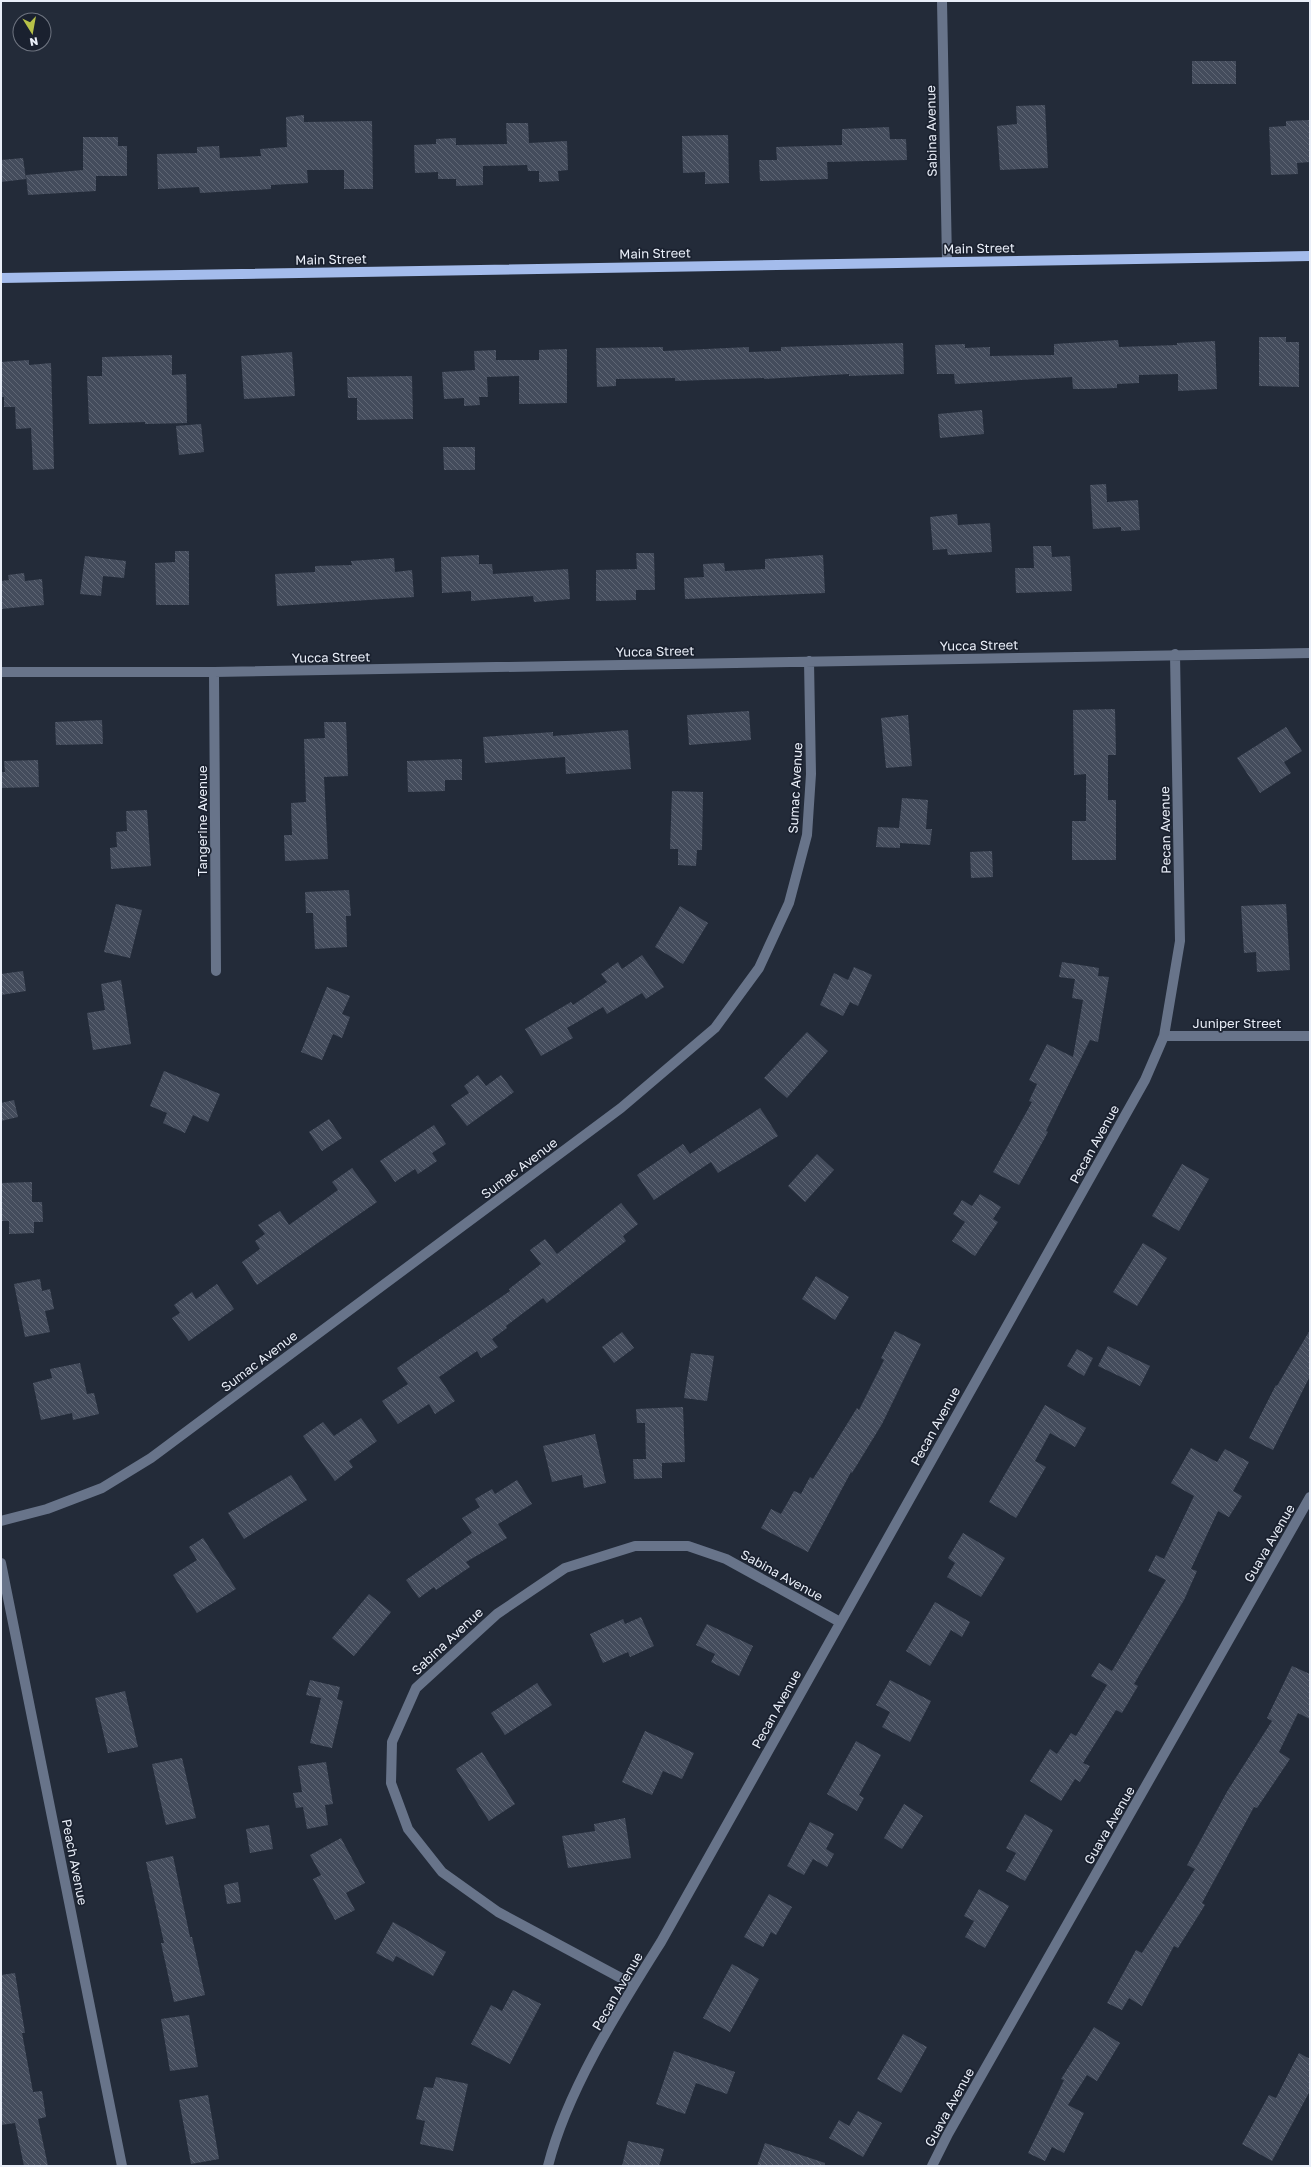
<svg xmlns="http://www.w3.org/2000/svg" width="1311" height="2167" font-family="'Golos Text',sans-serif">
<defs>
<pattern id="building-back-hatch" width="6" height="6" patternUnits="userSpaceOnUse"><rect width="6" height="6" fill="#444c5c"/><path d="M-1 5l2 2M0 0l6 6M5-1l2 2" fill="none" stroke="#5f6674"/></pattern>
</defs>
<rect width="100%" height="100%" fill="#232b39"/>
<path fill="url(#building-back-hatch)" d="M1192 61H1236V84H1192Z
M1045 105 1048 168 1000 170 997 126 1017 124 1016 106Z
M304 115V122L372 121 373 189H344V170H307L308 183 271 185V189L200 193 199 187 158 189 157 154 197 153V147L219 146 220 158 261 156 260 149 287 147 286 117Z
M1310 120V162L1297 163 1298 174 1271 175 1269 127 1286 126V121Z
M506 123H528L529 143 567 141 568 170 558 171 559 181 539 182V171H528L527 165 483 166V185L456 186V179H438V172L415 173 414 145 436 144V139L456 138V145L507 144Z
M889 127 890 139H906L907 160 827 162 828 179 760 181 759 160H777L776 147 842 145V129Z
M728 135 729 183 705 184V172L683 173 682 136Z
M83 137H118V146H127V176H96V191L28 195 26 175 83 170Z
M23 158 26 179 1 182V160Z
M1259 337H1286V342H1299V387L1259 386Z
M1118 340 1119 347 1177 345V343L1215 341 1217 389 1178 391V374L1139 375V383L1117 384V388L1089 389H1073L1072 377 955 384 954 374H937L935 345 965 344V348L990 347V356L1054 355V344Z
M903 343 904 374 849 376V374L764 379V378L675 381V378L616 379V386L597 387 596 348 663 347V351L749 347V352L781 351V347Z
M567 349V403L519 404V376L487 377 488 397H479L480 405 464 406V398L444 399 442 372 475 370 474 351 496 350V360H539V350Z
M292 352 295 396 244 399 241 356Z
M172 355V375L186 374 187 423 145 424V422L89 424 87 376H102V357Z
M29 360V365L51 363 54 469 33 470 31 428 16 429 15 407H4V397H1V362Z
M412 376 413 419 357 420V398H348L347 377Z
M982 410 984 434 940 438 938 414Z
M201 424 204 452 179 455 176 426Z
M443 447H475V470H444Z
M1106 484 1107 502 1138 500 1140 530 1121 531V527L1093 529 1090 485Z
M957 514 958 525 990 523 992 552 948 555 947 549 933 550 930 517Z
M1033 546H1051L1052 557 1070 556 1072 591 1016 593 1015 568H1034Z
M175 551H189V605H156L155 563 175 562Z
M636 553H654L655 590H636V600L596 601V570L637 569Z
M479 555V564H492L493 574 568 569 570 599 534 602 533 596 471 601V591L442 593 441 557Z
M823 555 825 593 685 599 684 578 704 577 703 564 724 563 725 571 765 569V559Z
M85 556 126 561 124 578 103 576 101 596 80 594Z
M394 558 395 572 412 570 414 597 277 606 275 574 315 572V566L352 565 351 561Z
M24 573 25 581 42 579 44 605 1 609V581L9 580 8 575Z
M1115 709 1116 755H1108V800H1116V860H1072V821H1086V774L1074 775 1073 710Z
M749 711 751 740 689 745 687 715Z
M908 715 912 766 886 768 881 718Z
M102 720 103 744 56 745 55 722Z
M324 722H346L348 776 324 777 328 859 285 861 284 835H292L291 803 306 802 304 739 325 738Z
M1286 727 1302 751 1284 762 1291 773 1260 793 1237 758Z
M628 730 631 769 566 774 565 757 485 763 483 737 553 732V736Z
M462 759V780H445V791L408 792 407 761Z
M38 760 39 787 1 788V772H5L4 761Z
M672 791 703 792 702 850H697L696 866 678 865V849H670Z
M902 798 928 800 926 829H932L930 845 900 843V848L876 847 878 827 899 828Z
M147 810 151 866 111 869 110 848 117 847 116 832 127 831 126 811Z
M992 851 993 877 971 878 970 852Z
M349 890 351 916H346L347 947 315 949 313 913H306L305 892Z
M116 904 142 910 130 958 104 952Z
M1286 904 1290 970 1257 972 1256 952 1244 953 1241 906Z
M680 906 708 923 683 964 655 947Z
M642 955 664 987 646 999 642 993 607 1014 603 1007 567 1028 573 1038 541 1056 525 1029 571 1002 573 1005 607 982 601 974 618 962 622 969Z
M1062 962 1099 968 1098 976 1109 977 1098 1042 1090 1040 1046 1131 1048 1132 1019 1185 993 1172 1032 1102 1029 1101 1037 1084 1029 1080 1047 1044 1073 1057 1083 1000 1072 998 1075 979 1059 977Z
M854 967 872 975 858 1006 850 1002 843 1016 820 1005 834 973 848 980Z
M23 971 26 991 1 995V974Z
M121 980 131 1044 93 1050 87 1013 105 1010 101 984Z
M327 987 350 996 342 1014 350 1017 342 1038 333 1034 322 1060 301 1052Z
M807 1032 828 1051 787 1098 764 1078Z
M164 1071 220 1094 208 1122 193 1115 185 1133 163 1123 167 1113 150 1106Z
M478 1075 486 1086 501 1075 514 1092 467 1126 451 1105 469 1093 464 1086Z
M14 1100 18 1117 1 1121V1103Z
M760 1108 778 1136 718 1173 711 1162 654 1200 637 1175 683 1144 690 1154Z
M329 1119 342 1138 322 1151 309 1132Z
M434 1125 446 1144 432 1153 437 1161 418 1174 415 1169 395 1182 380 1161Z
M817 1154 834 1170 805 1202 788 1186Z
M1182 1164 1209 1179 1179 1231 1152 1216Z
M352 1168 377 1202 257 1285 242 1262 260 1249 255 1241 265 1234 258 1225 280 1211 289 1225 338 1190 332 1182Z
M32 1182V1202H42L43 1222H34V1233L9 1234V1221H2L1 1183Z
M980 1194 1001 1207 993 1219 998 1222 975 1256 952 1241 965 1222 953 1214 962 1200 972 1206Z
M621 1203 638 1224 623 1236 626 1241 547 1303 543 1298 506 1326 507 1328 492 1339 498 1347 481 1358 477 1351 439 1377 455 1401 435 1414 429 1404 398 1424 382 1401 408 1384 397 1368 510 1291 509 1289 541 1264 530 1250 545 1239 557 1254Z
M1143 1243 1167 1258 1137 1306 1113 1292Z
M816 1276 849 1297 835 1320 802 1299Z
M40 1279 42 1291 50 1289 54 1309 45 1311 50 1332 25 1337 14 1284Z
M217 1284 234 1309 189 1341 172 1318 180 1313 174 1305 192 1292 196 1299Z
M1310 1330V1376L1273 1450 1249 1438 1276 1385 1277 1386Z
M895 1331 921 1344 882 1424 852 1473 851 1472 808 1552 761 1528 771 1509 781 1514 794 1491 801 1494 810 1477 813 1479 857 1408 859 1410 884 1360 881 1358Z
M622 1332 634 1348 614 1363 602 1347Z
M1108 1346 1150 1366 1140 1386 1098 1366Z
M1077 1349 1093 1358 1084 1376 1067 1366Z
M691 1353 714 1356 707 1401 684 1398Z
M80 1363 87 1394 94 1393 99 1414 73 1420 72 1413 41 1420 33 1383 52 1378 50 1369Z
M1045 1405 1086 1428 1075 1447 1050 1433 1035 1461 1046 1467 1016 1518 989 1502Z
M683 1407 685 1462 662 1463V1478L634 1479 633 1459H646L645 1423H637L636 1409Z
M361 1418 377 1441 349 1461 353 1467 335 1481 303 1436 323 1422 334 1436Z
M595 1434 606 1483 584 1488 582 1475 552 1482 543 1446Z
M1191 1448 1217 1462 1225 1449 1249 1462 1233 1491 1242 1496 1229 1517 1218 1511 1191 1569 1197 1571 1184 1600 1134 1684 1138 1686 1122 1713 1116 1710 1083 1763 1090 1766 1080 1782 1075 1779 1061 1801 1030 1781 1050 1749 1057 1754 1071 1733 1076 1736 1107 1685 1091 1676 1099 1663 1112 1671 1166 1580 1148 1571 1156 1555 1164 1559 1194 1496 1171 1483Z
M291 1475 307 1500 244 1539 228 1513Z
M517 1480 532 1504 498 1524 507 1538 466 1562 470 1567 436 1590 434 1587 419 1598 406 1580 472 1533 462 1518 480 1507 475 1499 492 1489 495 1494Z
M963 1533 1005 1558 981 1597 947 1577 955 1563 948 1558Z
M203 1538 236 1589 197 1613 173 1575 197 1560 189 1547Z
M369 1594 391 1612 354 1656 332 1638Z
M935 1602 970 1622 962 1637 951 1630 930 1666 906 1651Z
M641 1617 654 1646 630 1657 628 1652 603 1663 590 1634 623 1619 625 1624Z
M707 1624 753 1646 739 1676 711 1662 715 1654 696 1645Z
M1292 1666 1310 1674V1719L1298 1713 1279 1752 1290 1759 1257 1808 1254 1807 1202 1903 1205 1905 1178 1948 1174 1946 1142 2006 1129 1998 1122 2010 1107 2003 1136 1950 1142 1953 1195 1869 1187 1865 1228 1790 1272 1721 1267 1718Z
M310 1680 340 1687 337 1699 343 1701 332 1748 310 1743 321 1698 306 1695Z
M890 1680 931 1701 910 1742 882 1727 890 1712 876 1705Z
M537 1683 552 1705 505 1735 491 1713Z
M125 1691 138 1747 108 1753 95 1698Z
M645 1731 694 1753 682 1779 663 1771 652 1795 622 1782Z
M856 1741 881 1755 859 1795 864 1798 857 1811 827 1794Z
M482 1752 515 1804 489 1821 456 1769Z
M182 1758 196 1818 166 1825 152 1764Z
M326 1762 333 1804 325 1805 328 1825 307 1829 303 1807 296 1808 293 1793 302 1792 298 1766Z
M904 1804 923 1816 902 1849 884 1838Z
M1025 1814 1053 1830 1025 1881 1006 1871 1016 1853 1006 1848Z
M625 1818 631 1858 568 1868 562 1836 595 1831 594 1824Z
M810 1822 834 1834 826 1849 834 1854 827 1867 813 1859 804 1875 787 1866Z
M269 1825 273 1849 250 1853 246 1829Z
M341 1838 365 1883 346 1893 355 1910 335 1920 313 1879 321 1875 310 1855Z
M173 1856 190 1937H192L205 1995 174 2002 161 1943H164L146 1862Z
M238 1882 241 1902 227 1904 224 1885Z
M979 1889 1009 1906 985 1948 965 1937 974 1921 964 1916Z
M769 1894 792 1907 776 1935 771 1932 763 1947 744 1937Z
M393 1922 446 1952 433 1976 396 1956 393 1962 376 1953Z
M732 1964 759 1979 730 2032 703 2018Z
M15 1973 25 2033H22L33 2092 42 2091 46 2117 38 2119 48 2166H24L15 2123 1 2125V1975Z
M513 1990 541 2004 510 2064 471 2044 491 2005 502 2011Z
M189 2015 198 2067 170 2071 161 2019Z
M1094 2027 1120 2043 1097 2081 1087 2075 1068 2105 1084 2113 1064 2153 1052 2147 1045 2161 1028 2153 1064 2080 1061 2079Z
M903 2034 927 2047 901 2093 877 2079Z
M674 2051 735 2072 727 2094 696 2083 685 2114 656 2104Z
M1299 2053 1310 2059V2091L1272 2161 1242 2144 1269 2095 1276 2098Z
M436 2077 468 2084 453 2151 420 2144 425 2121 416 2119 424 2087 433 2088Z
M208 2095 219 2159 191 2164 179 2100Z
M858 2111 882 2123 863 2157 829 2138 839 2120 849 2126Z
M628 2141 664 2149 659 2166H622Z
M765 2143 825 2163V2166H757Z"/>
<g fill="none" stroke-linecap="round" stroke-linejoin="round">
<path stroke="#68748a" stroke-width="10" d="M942 1 947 261
M1 672H214L1310 653
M214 672 216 971
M1164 1036H1310
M1 1521 47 1509 102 1488 151 1458 621 1108 715 1028 759 968 789 903 807 835 811 774 809 661
M1 1563 122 2166
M634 1985 498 1912 442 1872 408 1829 391 1783 392 1742 416 1688 497 1614 565 1568 635 1546H688L726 1559 840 1622
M548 2166C567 2090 619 2009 661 1942L1145 1080 1164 1036 1180 941 1175 654
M932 2166 948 2134 1310 1497"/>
<path stroke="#a4bcec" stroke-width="10" d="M1 278 1310 256"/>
</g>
<g text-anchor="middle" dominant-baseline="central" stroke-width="3.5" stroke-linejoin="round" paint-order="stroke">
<g font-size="13" fill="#e9eef8" stroke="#1a212f">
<text transform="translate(931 131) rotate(-91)">Sabina Avenue</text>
<text transform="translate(979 248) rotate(-1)">Main Street</text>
<text transform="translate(655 253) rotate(-1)">Main Street</text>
<text transform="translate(331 259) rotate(-1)">Main Street</text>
<text transform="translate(979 645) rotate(-1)">Yucca Street</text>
<text transform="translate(655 651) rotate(-1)">Yucca Street</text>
<text transform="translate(331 657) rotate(-1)">Yucca Street</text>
<text transform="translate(795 788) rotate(-87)">Sumac Avenue</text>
<text transform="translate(202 821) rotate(-90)">Tangerine Avenue</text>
<text transform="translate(1165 830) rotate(-91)">Pecan Avenue</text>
<text x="1237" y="1023">Juniper Street</text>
<text transform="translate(1094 1144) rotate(-61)">Pecan Avenue</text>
<text transform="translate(519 1168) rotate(-37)">Sumac Avenue</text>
<text transform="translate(259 1361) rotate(-37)">Sumac Avenue</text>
<text transform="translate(935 1426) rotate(-61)">Pecan Avenue</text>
<text transform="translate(1269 1543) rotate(-60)">Guava Avenue</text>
<text transform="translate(782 1575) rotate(29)">Sabina Avenue</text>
<text transform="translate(447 1641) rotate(-43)">Sabina Avenue</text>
<text transform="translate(776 1709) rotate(-61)">Pecan Avenue</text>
<text transform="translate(1109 1825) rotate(-60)">Guava Avenue</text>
<text transform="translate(75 1862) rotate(79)">Peach Avenue</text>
<text transform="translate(617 1991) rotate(-60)">Pecan Avenue</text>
<text transform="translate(949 2107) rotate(-61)">Guava Avenue</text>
</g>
</g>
<rect width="1311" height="2167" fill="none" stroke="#e9eef8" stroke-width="4"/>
<g transform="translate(32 32) rotate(169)"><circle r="19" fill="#1a212f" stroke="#6d737f"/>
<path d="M0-3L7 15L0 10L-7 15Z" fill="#b7c148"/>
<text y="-6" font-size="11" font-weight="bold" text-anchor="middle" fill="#e9eef8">N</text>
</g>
</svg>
